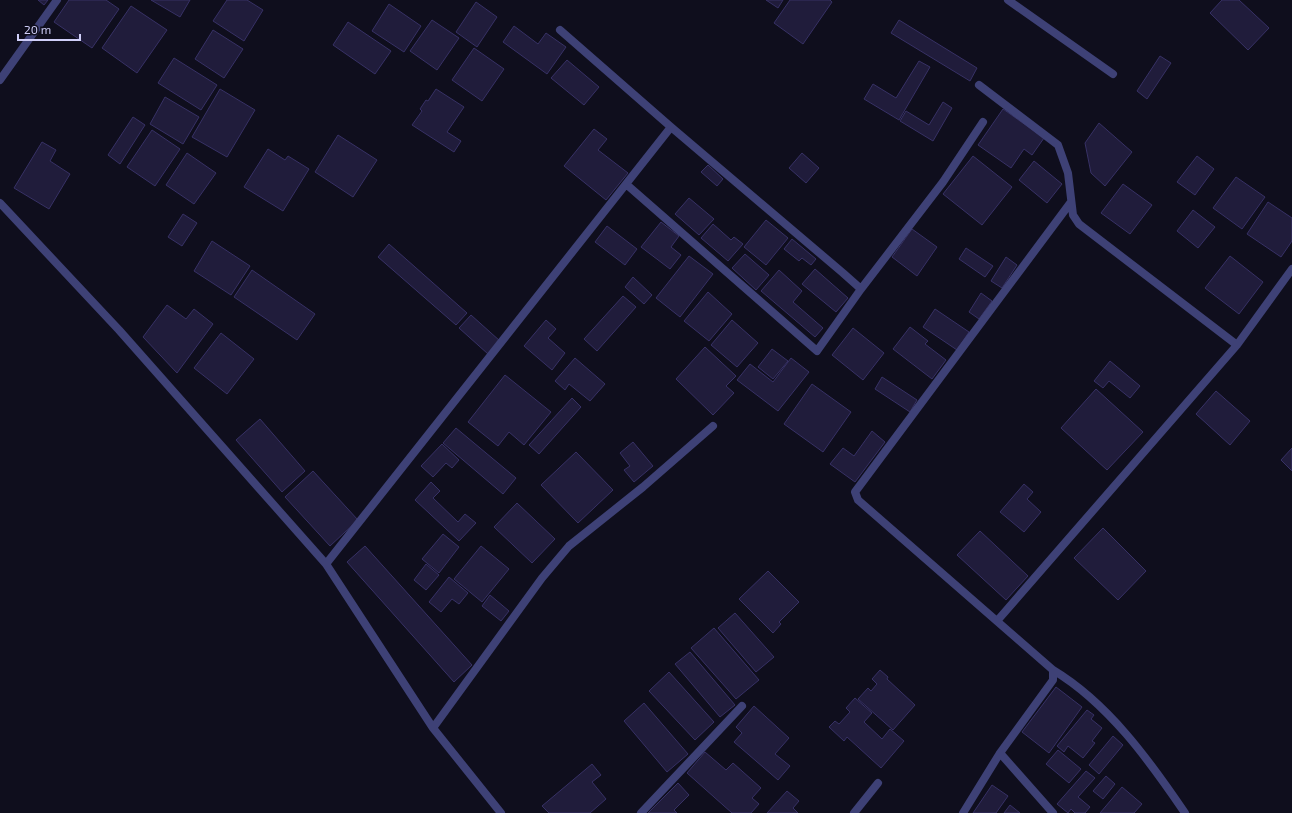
<svg xmlns="http://www.w3.org/2000/svg" width="1292" height="813" font-family="'Exo 2',sans-serif">
<rect width="100%" height="100%" fill="#0f0e1d"/>
<path fill="#201c3b" stroke="#373165" d="M38 0H48L44 5Z
M69 0H106L119 9 92 48 54 22Z
M151 0H190L180 17Z
M227 0H247L263 10 244 41 213 21Z
M766 0H783L778 8Z
M790 0H830L832 2 803 44 774 23Z
M1222 0H1239L1269 28 1248 50 1210 13Z
M476 2 497 17 477 47 456 32Z
M389 4 421 26 404 52 372 31Z
M131 6 167 30 137 73 102 48Z
M432 20 459 38 437 70 410 51Z
M899 20 977 68 970 81 891 33Z
M348 22 391 51 375 74 333 45Z
M514 26 538 44 546 33 566 47 547 74 503 42Z
M213 30 243 49 224 78 195 59Z
M474 48 504 69 482 101 452 80Z
M1160 56 1171 63 1147 99 1137 91Z
M174 58 217 85 201 110 158 83Z
M567 60 599 87 584 105 551 78Z
M919 61 930 67 899 120 864 99 873 84 896 98Z
M220 89 255 110 227 157 192 137Z
M436 89 464 107 447 132 461 141 454 152 412 125 422 111 420 109 426 100 428 101Z
M165 97 199 117 183 144 150 124Z
M943 102 952 108 933 141 900 121 906 111 929 125Z
M1003 109 1044 138 1032 155 1024 149 1011 168 978 145Z
M133 117 145 125 120 164 108 155Z
M1099 123 1132 152 1105 186 1091 173 1085 143Z
M594 129 607 139 598 150 628 173 606 200 564 166Z
M152 130 180 149 155 186 127 167Z
M338 135 377 160 353 197 315 172Z
M42 142 56 150 50 161 70 174 49 209 14 188Z
M268 149 285 160 288 156 309 169 283 211 244 187Z
M187 153 216 173 194 204 166 185Z
M802 153 819 168 806 183 789 168Z
M973 156 1012 187 982 225 943 194Z
M1197 156 1214 169 1195 195 1177 182Z
M1034 161 1062 184 1047 203 1019 180Z
M708 165 723 179 717 186 701 172Z
M1236 177 1265 197 1242 229 1213 208Z
M1123 184 1152 205 1130 234 1101 213Z
M689 198 714 219 699 235 675 214Z
M1268 202 1292 218V241L1281 257 1247 234Z
M1193 210 1215 227 1198 248 1177 231Z
M183 214 197 223 182 246 168 237Z
M766 220 788 238 766 265 744 247Z
M661 222 679 236 671 247 681 255 670 269 641 247Z
M713 224 731 240 734 237 743 244 728 261 701 238Z
M607 226 637 249 625 265 595 242Z
M912 229 937 247 917 276 892 257Z
M792 239 816 259 811 265 802 258 799 261 784 249Z
M212 241 250 266 231 295 194 271Z
M389 244 467 313 456 325 378 257Z
M966 248 993 266 985 277 959 259Z
M745 254 769 275 756 290 732 268Z
M689 256 713 274 680 317 656 298Z
M1230 256 1263 282 1239 314 1205 288Z
M1006 257 1017 265 1002 288 991 281Z
M815 269 848 298 836 312 802 284Z
M252 270 315 314 297 340 234 297Z
M779 270 802 291 793 302 823 328 815 337 761 291Z
M633 277 652 295 644 304 625 287Z
M708 292 732 314 709 341 684 321Z
M981 293 992 301 979 319 969 312Z
M623 296 636 307 597 351 584 339Z
M167 305 186 319 194 309 213 324 177 373 143 337Z
M935 309 969 332 957 350 923 327Z
M471 315 500 341 488 354 459 328Z
M546 320 556 329 548 338 565 353 552 370 524 346Z
M732 320 758 343 737 367 711 345Z
M910 327 928 341 925 344 946 360 932 379 893 349Z
M853 328 884 353 863 380 832 355Z
M221 333 254 359 227 394 194 368Z
M705 347 736 376 726 386 734 393 713 415 676 379Z
M772 349 788 361 773 379 758 367Z
M575 358 605 384 590 401 569 384 565 390 555 381Z
M791 358 809 372 778 411 737 380 750 364 773 382Z
M1110 361 1140 386 1130 398 1109 381 1103 388 1094 381Z
M505 375 551 412 524 445 509 432 498 446 468 422Z
M882 377 917 400 910 412 875 389Z
M812 384 851 412 823 452 784 424Z
M1096 389 1143 432 1107 470 1061 428Z
M1216 391 1250 421 1230 445 1196 414Z
M572 398 581 407 539 454 529 445Z
M260 419 305 471 282 492 236 440Z
M456 428 516 478 503 494 443 443Z
M872 431 885 442 855 482 830 464 843 448 854 456Z
M633 442 653 466 634 482 624 470 630 466 620 453Z
M442 444 459 460 452 468 446 463 433 477 421 466Z
M1292 448V471L1281 460Z
M576 452 613 490 578 523 541 485Z
M313 471 358 520 330 546 285 497Z
M431 482 440 491 433 498 458 522 465 514 476 523 459 541 415 500Z
M1024 484 1033 492 1027 499 1041 512 1024 532 1000 512Z
M517 503 555 539 532 563 494 527Z
M1103 528 1146 571 1118 600 1074 558Z
M980 531 1028 576 1006 600 957 555Z
M443 534 459 547 439 573 422 559Z
M365 546 472 665 454 682 347 562Z
M481 546 509 569 482 602 454 579Z
M426 564 439 575 426 590 414 580Z
M768 571 799 602 779 622 781 624 773 633 739 599Z
M449 577 468 593 459 604 452 599 441 612 429 602Z
M490 595 509 611 501 621 482 606Z
M735 613 774 657 756 672 718 628Z
M714 628 759 680 736 699 691 648Z
M690 652 735 705 720 717 675 664Z
M880 670 888 677 887 679 915 705 893 730 858 699 868 688 871 691 877 684 872 679Z
M669 672 714 722 695 740 649 691Z
M1056 687 1082 707 1049 753 1022 732Z
M855 698 872 713 864 722 882 739 890 729 904 741 881 768 847 737 844 741 829 727 835 721 839 724 850 712 846 708Z
M644 703 688 754 667 772 624 721Z
M754 706 789 738 775 754 790 766 778 780 734 742 742 733 736 727Z
M1087 710 1094 715 1091 719 1102 728 1092 741 1095 743 1083 758 1068 746 1064 752 1057 746Z
M1113 736 1123 745 1099 774 1089 765Z
M1058 750 1081 769 1069 783 1046 764Z
M705 752 726 770 733 763 761 788 752 798 759 804 751 813H732L687 773Z
M592 764 601 775 592 782 606 799 590 813H549L542 806Z
M1086 771 1095 778 1078 797 1090 807 1085 813H1075L1071 809 1068 813 1057 804Z
M1106 776 1115 784 1103 799 1093 791Z
M678 783 689 795 674 810 677 813H648Z
M992 785 1008 796 996 813H973Z
M1122 787 1142 804 1134 813H1100Z
M787 791 799 801 793 808 798 813H767Z
M1010 805 1020 813H1004Z"/>
<g fill="none" stroke-linecap="round" stroke-linejoin="round">
<path stroke="#3e4176" stroke-width="8" d="M1008 0 1113 74
M560 30 671 127 843 273 861 289
M0 80 57 0
M979 85 1058 145 1068 173 1073 215 1079 224 1237 345
M626 184 817 351 861 289 943 182 983 122
M0 203 119 330 326 564 433 728 501 813
M326 564 671 127
M997 621 1237 345 1292 269
M1053 670C1108 703 1149 760 1185 813
M433 728 542 578 569 546 643 487 713 426
M1000 753 1053 813
M641 813 742 706
M854 813 878 783
M963 813 1000 753 1053 680V670L858 500 855 492 1071 202"/>
</g>
<path d="M18 34v6h62v-6" fill="none" stroke="#d0cff9" stroke-width="2"/>
<text x="24" y="34" font-size="12" fill="#d0cff9" stroke="#0f0e1d" stroke-width="3" paint-order="stroke">20 m</text>
</svg>
